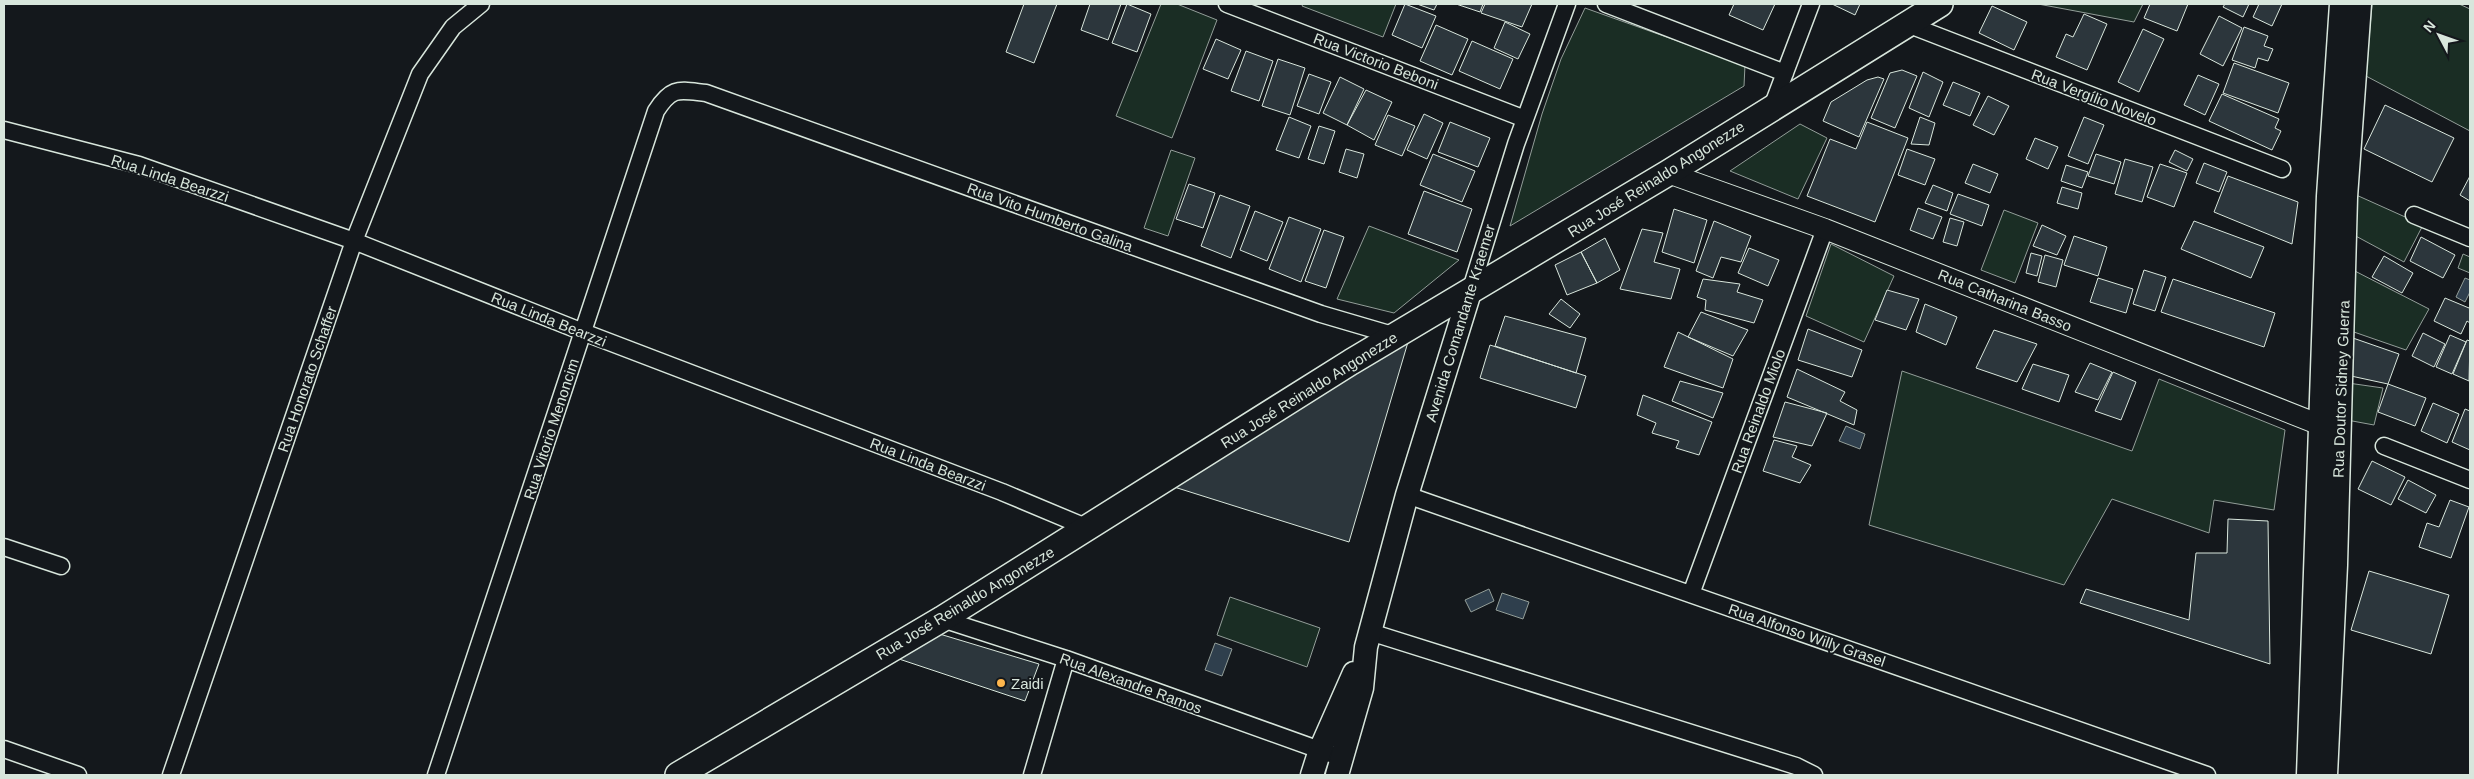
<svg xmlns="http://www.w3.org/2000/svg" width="2474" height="779" font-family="Helvetica,sans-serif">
<rect width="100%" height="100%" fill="#14181c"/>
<path fill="#1a2d24" stroke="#939e99" d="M1161 4H1177L1217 20 1172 138 1116 116Z
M1303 4H1396L1383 37 1302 6Z
M2038 4H2143L2134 22Z
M2372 4H2459L2470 9V131L2366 76Z
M1585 8 1745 65 1744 86 1510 226 1542 114 1561 59Z
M1800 124 1827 138 1798 199 1730 171Z
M1171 150 1195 158 1168 236 1144 228Z
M2354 194 2423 225 2404 262 2352 234Z
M2004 210 2038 223 2015 283 1981 270Z
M1369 226 1459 260 1394 313 1337 299Z
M1831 244 1894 276 1864 342 1806 316Z
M2463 254 2470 257V273L2458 268Z
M2349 268 2429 309 2406 350 2351 331Z
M1902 371 2132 451 2159 379 2285 430 2274 510 2214 500 2209 533 2112 499 2064 585 1869 525Z
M2348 383 2383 388 2374 425 2347 420Z
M1230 597 1320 628 1307 667 1217 635Z"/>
<path fill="#2f3f4d" stroke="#939e99" d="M2465 278 2470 280V292L2465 302 2456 297Z
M1846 426 1865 434 1860 449 1839 441Z
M1489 589 1494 601 1471 612 1465 600Z
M1502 593 1529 602 1523 619 1496 610Z
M1215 643 1232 649 1222 676 1205 670Z"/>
<path fill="#2c363c" stroke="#d8e6dc" d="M1024 4H1057L1034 63 1006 52Z
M1090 4H1121L1108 40 1081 30Z
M1127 4 1151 14 1137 52 1112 43Z
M1405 4 1436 16 1422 48 1392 35Z
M1417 4H1437L1434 10Z
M1456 4H1483L1480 12Z
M1485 4H1532L1522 27 1481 13Z
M1734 4H1775L1763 30 1729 15Z
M1832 4H1860L1855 15Z
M2150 4H2188L2177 31 2144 18Z
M2225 4H2249L2243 17 2223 7Z
M2259 4H2282L2272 26 2253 17Z
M1992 6 2027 22 2014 50 1979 33Z
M2084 14 2107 24 2087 70 2056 57 2066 34 2073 37Z
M2219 16 2242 28 2223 66 2200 54Z
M1505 22 1530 34 1518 59 1494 48Z
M1436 25 1468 39 1452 75 1420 61Z
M2244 27 2268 36 2264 46 2273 49 2268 61 2258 58 2255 68 2232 60Z
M2143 29 2164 39 2139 92 2118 82Z
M1216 39 1241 50 1228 79 1203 69Z
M1472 41 1513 59 1500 89 1459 71Z
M1246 51 1273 61 1259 101 1231 91Z
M1278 59 1305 68 1290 115 1262 106Z
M2234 63 2289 83 2278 113 2223 93Z
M1902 70 1917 76 1895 128 1871 118 1890 73Z
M1923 72 1943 82 1929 117 1909 108Z
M1309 74 1331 82 1319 114 1297 106Z
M2198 75 2219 84 2205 115 2184 105Z
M1340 77 1364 89 1347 125 1323 113Z
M1878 77 1884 79 1859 137 1823 121 1831 102 1867 80Z
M1953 82 1980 93 1970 116 1943 105Z
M1366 90 1392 102 1374 140 1347 125Z
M2222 94 2279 119 2275 128 2281 131 2272 150 2209 121Z
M1988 96 2009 106 1994 135 1973 125Z
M2385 105 2454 138 2432 182 2364 149Z
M1424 114 1443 123 1427 159 1407 150Z
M1388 115 1415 126 1402 156 1375 145Z
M1289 117 1311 126 1299 158 1276 150Z
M1920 117 1935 123 1929 145 1911 144Z
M2084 117 2104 125 2088 164 2068 156Z
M1450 122 1490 138 1478 167 1438 152Z
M1867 122 1908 138 1875 222 1807 196 1830 139 1856 149Z
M1319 126 1335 131 1324 164 1308 159Z
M2035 138 2058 147 2048 169 2026 159Z
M1346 149 1364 154 1357 178 1339 172Z
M1907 149 1935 159 1925 185 1898 175Z
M2175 150 2193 159 2187 171 2169 162Z
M1433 154 1475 171 1462 202 1420 185Z
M2096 154 2121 162 2114 184 2088 176Z
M2125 159 2153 167 2142 202 2115 194Z
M2204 163 2227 172 2219 192 2196 183Z
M1973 164 1998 174 1990 193 1965 183Z
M2160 164 2187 173 2174 207 2147 197Z
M2066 165 2088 172 2082 188 2061 181Z
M2228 176 2298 202 2292 244 2214 212Z
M2470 176V201L2460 195Z
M1189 184 1215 193 1203 228 1176 219Z
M1933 185 1953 193 1947 211 1925 203Z
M2062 187 2082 193 2078 209 2057 203Z
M1424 191 1472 209 1457 252 1408 234Z
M1958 194 1989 205 1982 226 1950 214Z
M1220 195 1250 206 1231 258 1201 246Z
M1918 208 1942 217 1933 239 1910 230Z
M1674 209 1707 220 1694 263 1662 252Z
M1255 211 1283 222 1267 261 1240 250Z
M1289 217 1321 229 1301 282 1269 269Z
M1950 218 1964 222 1957 246 1943 242Z
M1714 221 1751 236 1741 262 1721 257 1713 278 1696 271Z
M2194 221 2264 247 2251 278 2181 249Z
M2042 225 2066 236 2057 255 2033 246Z
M1642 229 1663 233 1654 262 1680 269 1671 299 1620 289Z
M1324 230 1344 237 1326 288 1305 281Z
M2074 236 2107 247 2098 276 2064 265Z
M2421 237 2455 255 2443 278 2410 261Z
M1605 238 1620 270 1597 283 1581 252Z
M1749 248 1779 260 1768 286 1738 273Z
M1581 252 1597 283 1567 295 1555 265Z
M2031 253 2042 256 2037 276 2026 273Z
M2045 255 2063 260 2056 287 2038 282Z
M2384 256 2413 273 2402 293 2372 277Z
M2144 270 2166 277 2155 311 2133 304Z
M2098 278 2133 289 2126 313 2090 302Z
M1703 279 1740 284 1737 292 1763 300 1754 323 1705 310 1706 300 1697 297Z
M2173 279 2275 313 2264 347 2161 312Z
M1887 290 1919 299 1906 330 1875 320Z
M2445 298 2469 308 2470 305V323L2467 321 2461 334 2434 321Z
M1561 299 1580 314 1570 328 1549 314Z
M1925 304 1957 317 1946 345 1916 332Z
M1701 312 1748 330 1733 356 1688 337Z
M1505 316 1586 338 1576 373 1495 346Z
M1808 329 1862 350 1852 377 1798 360Z
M1994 330 2037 344 2017 382 1976 368Z
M1678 332 1733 359 1723 388 1664 367Z
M2423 333 2445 344 2434 367 2412 356Z
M2450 335 2466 342 2452 374 2436 367Z
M2350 337 2399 354 2388 384 2351 376Z
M2467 340 2470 341 2469 381 2453 374Z
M1408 342 1349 542 1171 486Z
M1490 345 1586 376 1576 408 1480 378Z
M2090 363 2112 372 2098 400 2075 392Z
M2033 364 2069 375 2059 402 2022 389Z
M1797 369 1845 392 1840 401 1857 410 1854 425 1787 397Z
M2113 372 2136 382 2121 420 2095 411Z
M1680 381 1723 393 1713 418 1672 401Z
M2388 384 2426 398 2415 426 2378 412Z
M1643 395 1712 422 1699 455 1676 448 1679 441 1652 433 1656 423 1637 415Z
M1785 402 1827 413 1812 446 1773 437Z
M2433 403 2459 414 2447 443 2421 431Z
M2465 409 2470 411V450L2452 442Z
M1774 440 1797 446 1792 457 1811 465 1800 483 1763 471Z
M2372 461 2405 477 2391 505 2358 489Z
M2408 480 2436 495 2426 513 2398 499Z
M2450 500 2469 507 2451 558 2419 547 2427 523 2439 527Z
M2228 519 2268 521 2270 664 2080 603 2086 589 2189 620 2196 553H2227Z
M2369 571 2449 595 2431 654 2351 630Z
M933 632 1039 664 1025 701 887 655Z"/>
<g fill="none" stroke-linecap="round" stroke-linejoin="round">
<defs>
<path id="minor" d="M1227 4 1525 119
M1606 4 1785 73
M1907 24 2282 169
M1772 107 1811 4
M4 130 139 165 354 241 583 332 1002 492 1088 528
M2414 215 2470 238
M1470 292 1516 144 1567 4
M2384 446 2470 480
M1407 495 2207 775
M4 547 61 566
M1691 594 1825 229
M942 619 1066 659 1342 758
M1370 632 1796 766 1814 775
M4 749 78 775
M171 775 354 241 420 74 453 27 481 4
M436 775 656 111C672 86 679 90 706 93L1321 314 1396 336
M1032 775 1066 659"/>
<path id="tertiary" d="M1668 173 1825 229 2333 430"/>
<path id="secondary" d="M1312 775 1320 750 1354 673
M1337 775 1362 688 1366 647 1407 495 1470 292
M2308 775 2328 196 2341 4
M2326 775 2336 565 2346 197 2360 4"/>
<path id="primary" d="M678 775 942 619 1351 362 1668 173 1940 4"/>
</defs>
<use href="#minor" stroke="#d8e6dc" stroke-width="19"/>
<use href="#tertiary" stroke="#d8e6dc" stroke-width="22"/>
<use href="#secondary" stroke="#d8e6dc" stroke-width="25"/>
<use href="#primary" stroke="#d8e6dc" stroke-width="28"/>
<use href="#minor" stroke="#14181c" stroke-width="16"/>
<use href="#tertiary" stroke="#14181c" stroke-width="20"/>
<use href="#secondary" stroke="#14181c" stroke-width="22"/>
<use href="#primary" stroke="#14181c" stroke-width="25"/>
</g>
<circle fill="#ffb74d" stroke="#14181c" stroke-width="2" cx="1001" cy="683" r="5"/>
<g text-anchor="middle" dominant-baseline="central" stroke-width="4" stroke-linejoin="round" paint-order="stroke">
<g font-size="15" fill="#d8e6dc" stroke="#14181c">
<text transform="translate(1376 61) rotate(21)">Rua Victorio Beboni</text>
<text transform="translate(2094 97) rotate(21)">Rua Vergílio Novelo</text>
<text transform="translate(170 178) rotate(18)">Rua Linda Bearzzi</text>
<text transform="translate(1656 179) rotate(-32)">Rua José Reinaldo Angonezze</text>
<text transform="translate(1050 217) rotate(20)">Rua Vito Humberto Galina</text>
<text transform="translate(2005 300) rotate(22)">Rua Catharina Basso</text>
<text transform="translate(549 319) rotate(22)">Rua Linda Bearzzi</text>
<text transform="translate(1460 323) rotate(-73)">Avenida Comandante Kraemer</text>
<text transform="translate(307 379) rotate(-71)">Rua Honorato Schaffer</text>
<text transform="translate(2341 389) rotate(-88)">Rua Doutor Sidney Guerra</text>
<text transform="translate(1309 390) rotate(-32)">Rua José Reinaldo Angonezze</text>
<text transform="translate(1758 411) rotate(-70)">Rua Reinaldo Miolo</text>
<text transform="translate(551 429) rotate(-72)">Rua Vitorio Menoncim</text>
<text transform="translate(928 464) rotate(21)">Rua Linda Bearzzi</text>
<text transform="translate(965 603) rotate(-31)">Rua José Reinaldo Angonezze</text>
<text transform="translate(1807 635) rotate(19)">Rua Alfonso Willy Grasel</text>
<text transform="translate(1131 683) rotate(20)">Rua Alexandre Ramos</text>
</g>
<g font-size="15" fill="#d8e6dc" stroke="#14181c" text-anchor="start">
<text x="1011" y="683">Zaidi</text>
</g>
</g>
<rect width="2474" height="779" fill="none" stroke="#d8e6dc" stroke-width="10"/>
<g transform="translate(2439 35) rotate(311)" stroke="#14181c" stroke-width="4" paint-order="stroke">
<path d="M0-4L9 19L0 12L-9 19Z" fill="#d8e6dc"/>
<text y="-8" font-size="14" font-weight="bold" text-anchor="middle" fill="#d8e6dc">N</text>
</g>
</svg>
